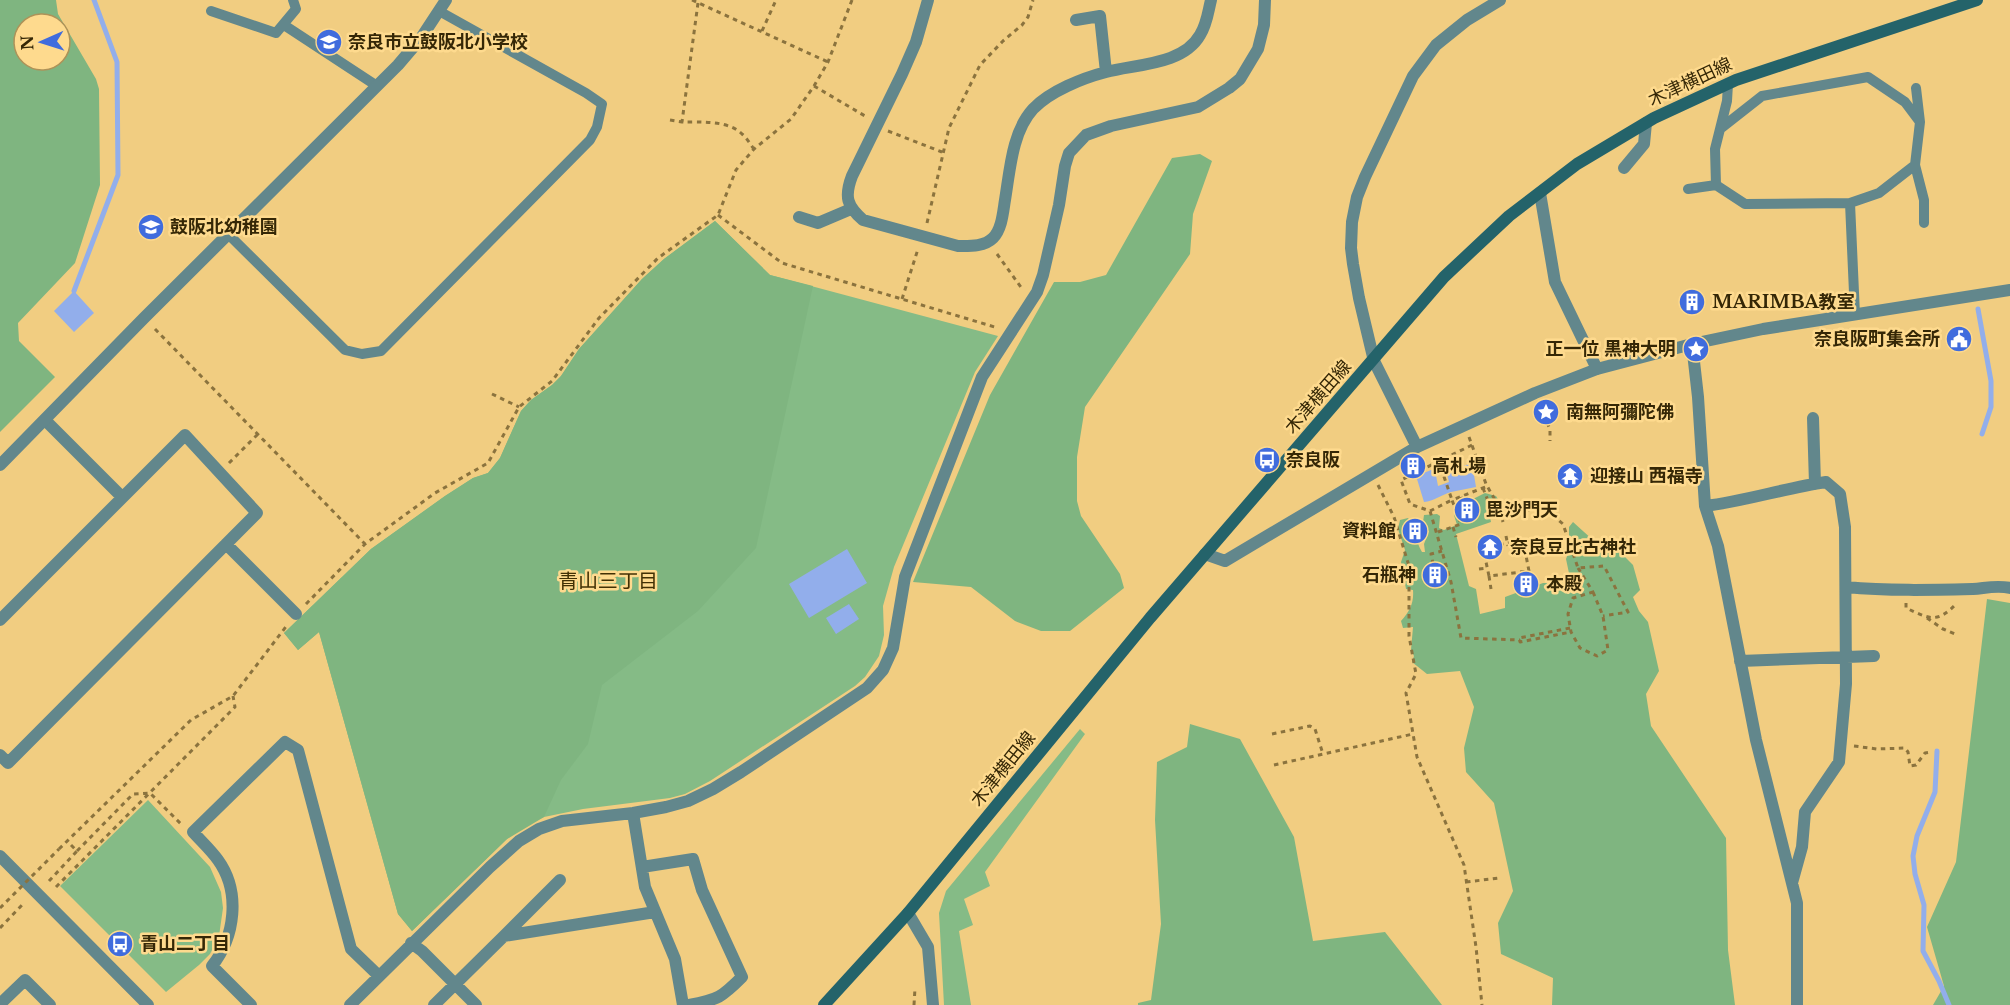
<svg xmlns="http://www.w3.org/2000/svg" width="2010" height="1005" font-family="'Libre Baskerville','Noto Sans JP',serif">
<rect width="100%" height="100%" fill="#f1cd81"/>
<path fill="#85bb86" d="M715 221 770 275 998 336 975 372 894 567 883 606 884 635 879 656 865 677 855 686 710 781 685 794 670 798 583 809 544 817 529 824 507 839 412 931 398 914 319 632 298 650 284 633 371 549 445 496 473 478 488 473 500 458 521 411 531 400 552 385 561 376 579 349 642 279 664 259Z
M1080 729 1085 734 985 872 990 886 964 899 973 925 959 931 971 1005H944L939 913 946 891Z
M148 800 210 867 221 892 223 908 219 936 210 954 199 965 166 992 60 886Z"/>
<path fill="#7fb580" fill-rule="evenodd" d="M0 0H56L58 14 96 79 99 89 100 185 75 263 18 323 19 341 55 377 0 432ZM24 24H60V60H24Z
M1200 154 1212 161 1193 214 1190 254 1085 407 1077 457V501L1081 516 1120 574 1124 588 1070 631H1041L1015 621 971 587 913 582 990 395 1054 282H1080L1106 275 1172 158Z
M715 221 770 275 813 286 756 548 698 611 602 685 588 744 561 780 544 817 507 839 412 931 398 914 319 632 298 650 284 633 371 549 445 496 473 478 488 473 500 458 521 411 531 400 552 385 561 376 579 349 642 279 664 259Z
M1485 493 1496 496 1501 504 1496 513 1490 517 1491 522 1456 534 1469 586 1476 589 1480 614 1505 608V597L1543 583H1560L1570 578 1566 559 1569 551V527L1573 522 1594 541 1595 551 1599 547H1615L1633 565 1640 590 1633 597 1639 611 1648 622 1659 671 1646 694 1651 726 1726 838 1728 950 1735 1005H1552L1553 978 1501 954 1498 923 1513 891 1494 803 1466 772 1464 748 1474 707 1460 671 1427 674 1412 662 1414 656 1411 650 1413 627 1403 628 1401 621C1410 611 1414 603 1413 590L1406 589 1401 562 1405 550 1398 529 1400 520 1408 518C1417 530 1415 541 1422 552H1425L1424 544 1429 531 1426 530 1423 522 1424 515 1437 514 1440 516 1439 528 1444 530 1457 525 1454 515 1461 506H1469V501Z
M1987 599 2010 603V1005H1933L1944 986 1927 927 1956 862Z
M1190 724 1240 739 1294 837 1313 941 1385 932 1442 1005H1138V1003L1151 1000 1161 924 1155 820 1157 762 1187 747Z"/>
<path fill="#92aeeb" d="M74 291 94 313 74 332 54 311Z
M1470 464 1474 475 1476 487C1468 489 1459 490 1451 492 1441 495 1434 501 1424 502L1417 479 1419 475 1431 470H1435L1438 486 1449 482 1447 474 1457 467Z
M847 549 867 583 809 618 789 584Z
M849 604 859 619 836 634 826 618Z"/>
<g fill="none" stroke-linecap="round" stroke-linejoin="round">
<path stroke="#92aeeb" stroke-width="5" d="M74 291 118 175 117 62 94 0
M1978 309 1991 381V407L1982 434
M1937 751 1935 792 1917 836 1913 856 1915 874 1924 905 1923 951 1939 981 1949 1005"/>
<path stroke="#8b733e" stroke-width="3" stroke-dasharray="4.5 4.5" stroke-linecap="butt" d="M692 0 828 62
M698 3 682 122C700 122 728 120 742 134 747 138 750 144 754 149
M762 31 776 0
M814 86 865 116
M670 120 682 122
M888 131 942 152
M718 215 782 263 998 328
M927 223 949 128 980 65 1003 41 1022 25 1028 17 1033 0
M997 254 1023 290
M902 299 918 249
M155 329 365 544
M492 394 519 407
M1540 406 1549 427
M1550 431V441
M1469 437 1486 484 1499 507 1503 522
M1472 445 1401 480 1410 504 1430 511 1451 582 1461 638 1520 640
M1478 461 1484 458
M229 463 258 434
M1378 485 1394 517 1409 566V636L1416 674 1406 693 1417 757 1464 865 1476 947 1482 1005
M1483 488 1488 501
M1461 497 1466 509
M1430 511 1452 500 1439 462
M1501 517 1536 508 1554 516 1563 524 1578 568 1604 566 1628 612 1603 616
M1453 527 1456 537
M1438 532 1461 524 1452 500 1488 486
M1506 536 1508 546
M1523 540 1529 571 1489 576 1483 548Z
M1578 568 1593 592
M1479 569 1487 568
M1435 573 1431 554 1442 551
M1489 576 1491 589
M1593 592 1603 616 1608 650 1597 656 1580 648 1571 632 1568 614 1573 598Z
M1906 603V608C1930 619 1937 624 1957 603
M306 604 365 544 435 493 488 463 519 407 552 381 599 318 658 258 718 215 736 170 754 149 791 119 814 86 828 62 852 0
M1927 618 1943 629 1955 634
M1570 628 1519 638 1520 642 1571 632
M1272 734 1310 726 1315 729 1323 754
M1854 746 1877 749 1905 748 1908 752 1910 766 1916 765 1925 753 1931 752
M1274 765 1413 734
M59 849 191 720 233 696 288 624
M77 851 133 794 150 793 181 824
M49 881 77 851 67 841
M1466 882 1499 878
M56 887 235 707 233 696
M0 928 22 905
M914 1005 915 988"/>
<path stroke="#62878c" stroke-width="10" d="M211 11 276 33 296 9 293 0
M284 25 377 86
M1720 129 1762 96 1868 77 1905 102 1920 122
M1915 165 1924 200V223
M1716 185 1745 204 1850 203
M1688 189 1716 185 1715 149 1727 101 1728 84
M229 235 345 350 362 354 381 351 590 140 597 127 602 104 586 93 439 11
M1855 315 1850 203 1879 193 1915 165 1920 122 1916 88"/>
<path stroke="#62878c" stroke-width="12" d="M928 0 916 42 902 74 852 176C844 197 847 206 863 220L958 246C969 246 984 247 993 238 1002 229 1003 212 1005 200 1010 170 1012 132 1033 109 1050 91 1083 78 1106 72 1136 64 1183 65 1200 35 1207 24 1208 12 1211 0
M1076 20 1100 16 1106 72
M1624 168 1644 144 1646 123
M1540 193 1555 282 1597 369
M799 217 818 223 851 209
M1692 344 1698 397 1705 506 1718 546 1756 740 1797 903V1005
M1813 418 1815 484
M45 420 122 497
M1417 447 1374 361 1359 298 1353 264 1351 248 1352 222 1357 197 1365 177 1413 76 1436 45 1467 20 1500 0
M1705 506C1746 501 1785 488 1826 482L1840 494 1845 527 1846 684 1839 762 1805 812 1802 847 1792 883
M226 544 296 614
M1205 554 1225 561 1417 447 1535 393 1597 369 1692 344 1763 329 2010 290
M1846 587C1888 591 1930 590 1973 589 1986 588 1997 585 2010 588
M0 620 185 435 257 513 8 763 0 755
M1740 661 1874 656
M633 813 645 887 675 959 683 1005
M642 867 693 859 702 890 742 977C722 997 718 1000 689 1005
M504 936 560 880
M411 943 422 951 476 1005
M0 1004 25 980 50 1005
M251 1005 212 966C235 937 241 892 218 860 211 850 201 841 193 832L285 742 298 750 351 949 379 976
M350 1005 490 867 519 841 539 829 562 821 633 813 666 807 688 801 713 789 741 772 867 688 883 670 893 648 905 577 982 377 1037 292 1043 275 1059 205 1065 166 1069 153 1086 135 1111 126 1198 107 1229 88 1240 79 1258 49 1264 25 1265 0
M434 1005 504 936 655 912"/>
<path stroke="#62878c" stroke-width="12" d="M0 465 144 318 398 65 421 38 446 0
M0 856 148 1005
M908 913 928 947 933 1005"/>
<path stroke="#24636a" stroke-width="12" d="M824 1005 908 913 1150 618 1444 277 1509 216 1577 164 1654 118 1736 80 1977 0"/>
<path stroke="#8b733e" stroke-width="3" stroke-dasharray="4.5 4.5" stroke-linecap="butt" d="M0 908 59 849"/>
</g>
<defs>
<symbol id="school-disc" viewBox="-11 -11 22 22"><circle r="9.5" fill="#406cdd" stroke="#feda8e"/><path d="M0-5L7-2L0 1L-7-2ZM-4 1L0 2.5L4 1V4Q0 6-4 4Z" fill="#fff"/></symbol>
<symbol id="building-disc" viewBox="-11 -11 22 22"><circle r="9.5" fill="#406cdd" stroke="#feda8e"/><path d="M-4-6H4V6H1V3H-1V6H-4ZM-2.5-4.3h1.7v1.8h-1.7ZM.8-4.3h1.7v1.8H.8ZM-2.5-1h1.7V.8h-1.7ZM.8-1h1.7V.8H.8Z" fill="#fff"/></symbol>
<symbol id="civic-disc" viewBox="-11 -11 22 22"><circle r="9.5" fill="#406cdd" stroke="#feda8e"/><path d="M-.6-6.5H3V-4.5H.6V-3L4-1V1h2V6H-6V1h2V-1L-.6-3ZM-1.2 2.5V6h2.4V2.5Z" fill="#fff"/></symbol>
<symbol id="sight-disc" viewBox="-11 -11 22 22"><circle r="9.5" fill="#406cdd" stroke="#feda8e"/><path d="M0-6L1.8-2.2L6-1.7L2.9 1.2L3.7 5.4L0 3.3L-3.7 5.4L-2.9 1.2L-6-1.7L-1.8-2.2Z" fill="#fff"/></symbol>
<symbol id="bus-disc" viewBox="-11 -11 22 22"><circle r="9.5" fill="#406cdd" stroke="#feda8e"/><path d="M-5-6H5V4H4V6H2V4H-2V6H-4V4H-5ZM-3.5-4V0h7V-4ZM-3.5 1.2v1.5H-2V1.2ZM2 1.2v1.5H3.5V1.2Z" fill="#fff"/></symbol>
<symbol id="temple-disc" viewBox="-11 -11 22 22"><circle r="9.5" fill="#406cdd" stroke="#feda8e"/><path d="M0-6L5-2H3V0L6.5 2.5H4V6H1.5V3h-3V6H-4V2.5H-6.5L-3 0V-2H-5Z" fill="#fff"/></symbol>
</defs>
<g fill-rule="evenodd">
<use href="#school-disc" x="314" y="27" width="30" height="30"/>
<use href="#school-disc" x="136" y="212" width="30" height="30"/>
<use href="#building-disc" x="1677" y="287" width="30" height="30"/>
<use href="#civic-disc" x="1944" y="324" width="30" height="30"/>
<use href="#sight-disc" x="1681" y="334" width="30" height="30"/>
<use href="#sight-disc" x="1531" y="397" width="30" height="30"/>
<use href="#bus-disc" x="1252" y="445" width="30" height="30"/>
<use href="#building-disc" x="1398" y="451" width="30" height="30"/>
<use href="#temple-disc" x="1555" y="461" width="30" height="30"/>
<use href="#building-disc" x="1452" y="495" width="30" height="30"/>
<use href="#building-disc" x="1400" y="516" width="30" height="30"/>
<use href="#temple-disc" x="1475" y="532" width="30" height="30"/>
<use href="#building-disc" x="1420" y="560" width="30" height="30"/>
<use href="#building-disc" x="1511" y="569" width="30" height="30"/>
<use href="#bus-disc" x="105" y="929" width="30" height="30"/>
</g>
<g text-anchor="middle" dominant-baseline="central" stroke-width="5" stroke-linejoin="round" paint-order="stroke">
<g font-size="18" font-weight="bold" fill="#352706" stroke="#feda8e" text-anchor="start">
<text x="348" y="42">奈良市立鼓阪北小学校</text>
<text x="170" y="227">鼓阪北幼稚園</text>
<text x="1712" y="302">MARIMBA教室</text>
<text x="1940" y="339" text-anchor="end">奈良阪町集会所</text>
<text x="1676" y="349" text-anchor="end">正一位 黒神大明</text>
<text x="1566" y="412">南無阿彌陀佛</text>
<text x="1286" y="460">奈良阪</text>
<text x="1432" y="466">高札場</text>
<text x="1590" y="476">迎接山 西福寺</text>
<text x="1486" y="510">毘沙門天</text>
<text x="1396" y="531" text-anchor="end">資料館</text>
<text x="1510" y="547">奈良豆比古神社</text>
<text x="1416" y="575" text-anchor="end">石瓶神</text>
<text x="1546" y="584">本殿</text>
<text x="140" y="944">青山二丁目</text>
</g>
<g font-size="18" fill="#352706" stroke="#feda8e">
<text transform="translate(1690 82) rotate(-25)">木津横田線</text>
<text transform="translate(1318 397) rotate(-49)">木津横田線</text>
<text transform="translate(1003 769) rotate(-51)">木津横田線</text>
</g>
<g font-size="20" fill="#413004" stroke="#feda8e">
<text x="608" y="581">青山三丁目</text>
</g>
</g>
<g transform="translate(42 42) rotate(267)"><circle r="28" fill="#feda8e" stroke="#ae9258" stroke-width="1.5"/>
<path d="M0-4.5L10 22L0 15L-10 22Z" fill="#406cdd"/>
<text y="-9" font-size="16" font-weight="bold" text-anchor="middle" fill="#352706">N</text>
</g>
</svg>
